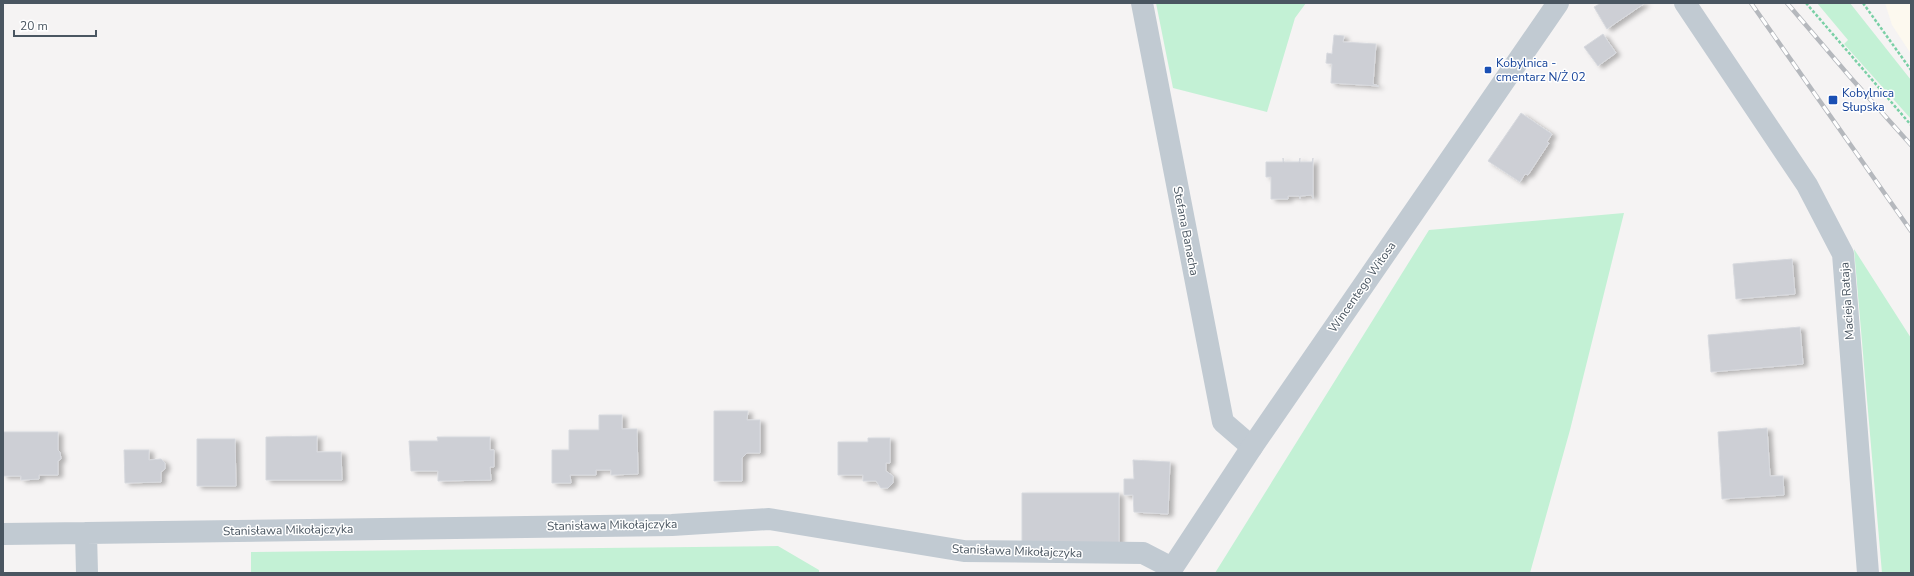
<svg xmlns="http://www.w3.org/2000/svg" width="1914" height="576" font-family="'Nunito Sans',sans-serif">
<defs>
<filter id="shadow"><feDropShadow dx="4.5" dy="2.5" stdDeviation="2" flood-color="#0004"/></filter>
</defs>
<rect width="100%" height="100%" fill="#f5f3f3"/>
<path fill="#fdf9ef" d="M1885 3H1911V54L1892 25Z"/>
<path fill="#c3f1d5" d="M1156 3H1306L1295 18 1267 112 1173 88Z
M1817 3H1850L1911 80V119L1844 44 1848 40Z
M1624 213 1570 430 1530 573H1215L1429 230Z
M1854 249 1911 338V573H1882Z
M778 546 819 570V573H251V552Z"/>
<path fill="#cdcfd5" stroke="#d7d9de" filter="url(#shadow)" d="M1601 3H1645L1607 29 1594 7Z
M1603 34 1616 53 1598 66 1584 47Z
M1334 35 1344 36 1343 42 1376 44 1373 84 1379 86 1331 83 1332 64 1326 63 1327 53 1332 54Z
M1521 113 1552 134 1547 142 1549 143 1528 175 1525 174 1520 182 1488 161Z
M1283 158 1284 162H1299L1300 158V162H1312L1313 158V199L1312 195 1300 196V199L1299 196H1288V199H1271V177H1266V162H1283Z
M1792 259 1795 294 1736 299 1733 264Z
M1800 327 1803 364 1711 372 1708 335Z
M714 411H748L747 420H760V453H747L742 458V481H714Z
M599 415H622V429H637L638 474 611 475V470H596V475H570L571 483H552V450H569V430H599Z
M1767 428 1770 476H1783L1784 495 1722 499 1718 432Z
M3 432H58V450L60 452 61 459 58 461V475H39V479L21 480V476H3Z
M317 436V452H341L342 480H266V437Z
M437 437H490V450H494V467H490L491 480 438 481V471H411L409 441H438Z
M868 438H890V463H886V471L893 476V483L888 488H881L876 481H863V475H838V442H868Z
M197 439H235L236 486H197Z
M124 450H149V460L161 459 165 463V469L161 472V482L125 483Z
M1133 460 1170 462 1168 514 1134 512 1133 495H1124V479H1134Z
M1022 493H1119V543L1022 544Z"/>
<g fill="none" stroke-linecap="round" stroke-linejoin="round">
<path stroke="#7ad0a6" stroke-width="2.5" stroke-dasharray="3 2" stroke-linecap="butt" d="M1806 3 1911 125
M1863 3 1911 70"/>
<path stroke="#c1cad2" stroke-width="22" d="M1142 3 1223 422 1252 447
M1685 3 1807 185 1843 254 1868 573
M3 534 86 533
M87 573 86 533 672 525 769 519 964 551 1143 553 1172 568"/>
<path stroke="#c1cad2" stroke-width="22" d="M1169 573 1252 447 1558 3"/>
<defs>
<path id="rail" d="M1751 3 1911 231
M1787 3 1851 78 1911 145"/>
</defs>
<use href="#rail" stroke="#b5b8bd" stroke-width="4.5"/>
<use href="#rail" stroke="#fff" stroke-width="3" stroke-dasharray="9" stroke-linecap="butt"/>
</g>
<g fill="#1a4fb4" stroke="#fff" stroke-width="1.5">
<rect x="1484" y="66" width="8" height="8" rx="2"/>
<rect x="1828" y="95" width="10" height="10" rx="2"/>
</g>
<g text-anchor="middle" dominant-baseline="central" stroke-width="3" stroke-linejoin="round" paint-order="stroke">
<g font-size="12" fill="#164399" stroke="#fff" text-anchor="start">
<text x="1496" y="63">Kobylnica -<tspan x="1496" dy="14">cmentarz N/Ż 02</tspan></text>
<text x="1842" y="93">Kobylnica<tspan x="1842" dy="14">Słupska</tspan></text>
</g>
<g font-size="12" fill="#4a5661" stroke="#fff">
<text transform="translate(1186 231) rotate(79)">Stefana Banacha</text>
<text transform="translate(1362 287) rotate(-55)">Wincentego Witosa</text>
<text transform="translate(1847 301) rotate(-94)">Macieja Rataja</text>
<text transform="translate(612 525) rotate(-1)">Stanisława Mikołajczyka</text>
<text transform="translate(288 530) rotate(-1)">Stanisława Mikołajczyka</text>
<text transform="translate(1017 551) rotate(2)">Stanisława Mikołajczyka</text>
</g>
</g>
<rect width="1914" height="576" fill="none" stroke="#4a5661" stroke-width="8"/>
<path d="M14 30v6h82v-6" fill="none" stroke="#4a5661" stroke-width="2"/>
<text x="20" y="30" font-size="12" fill="#4a5661" stroke="#ffffff" stroke-width="3" paint-order="stroke">20 m</text>
</svg>
